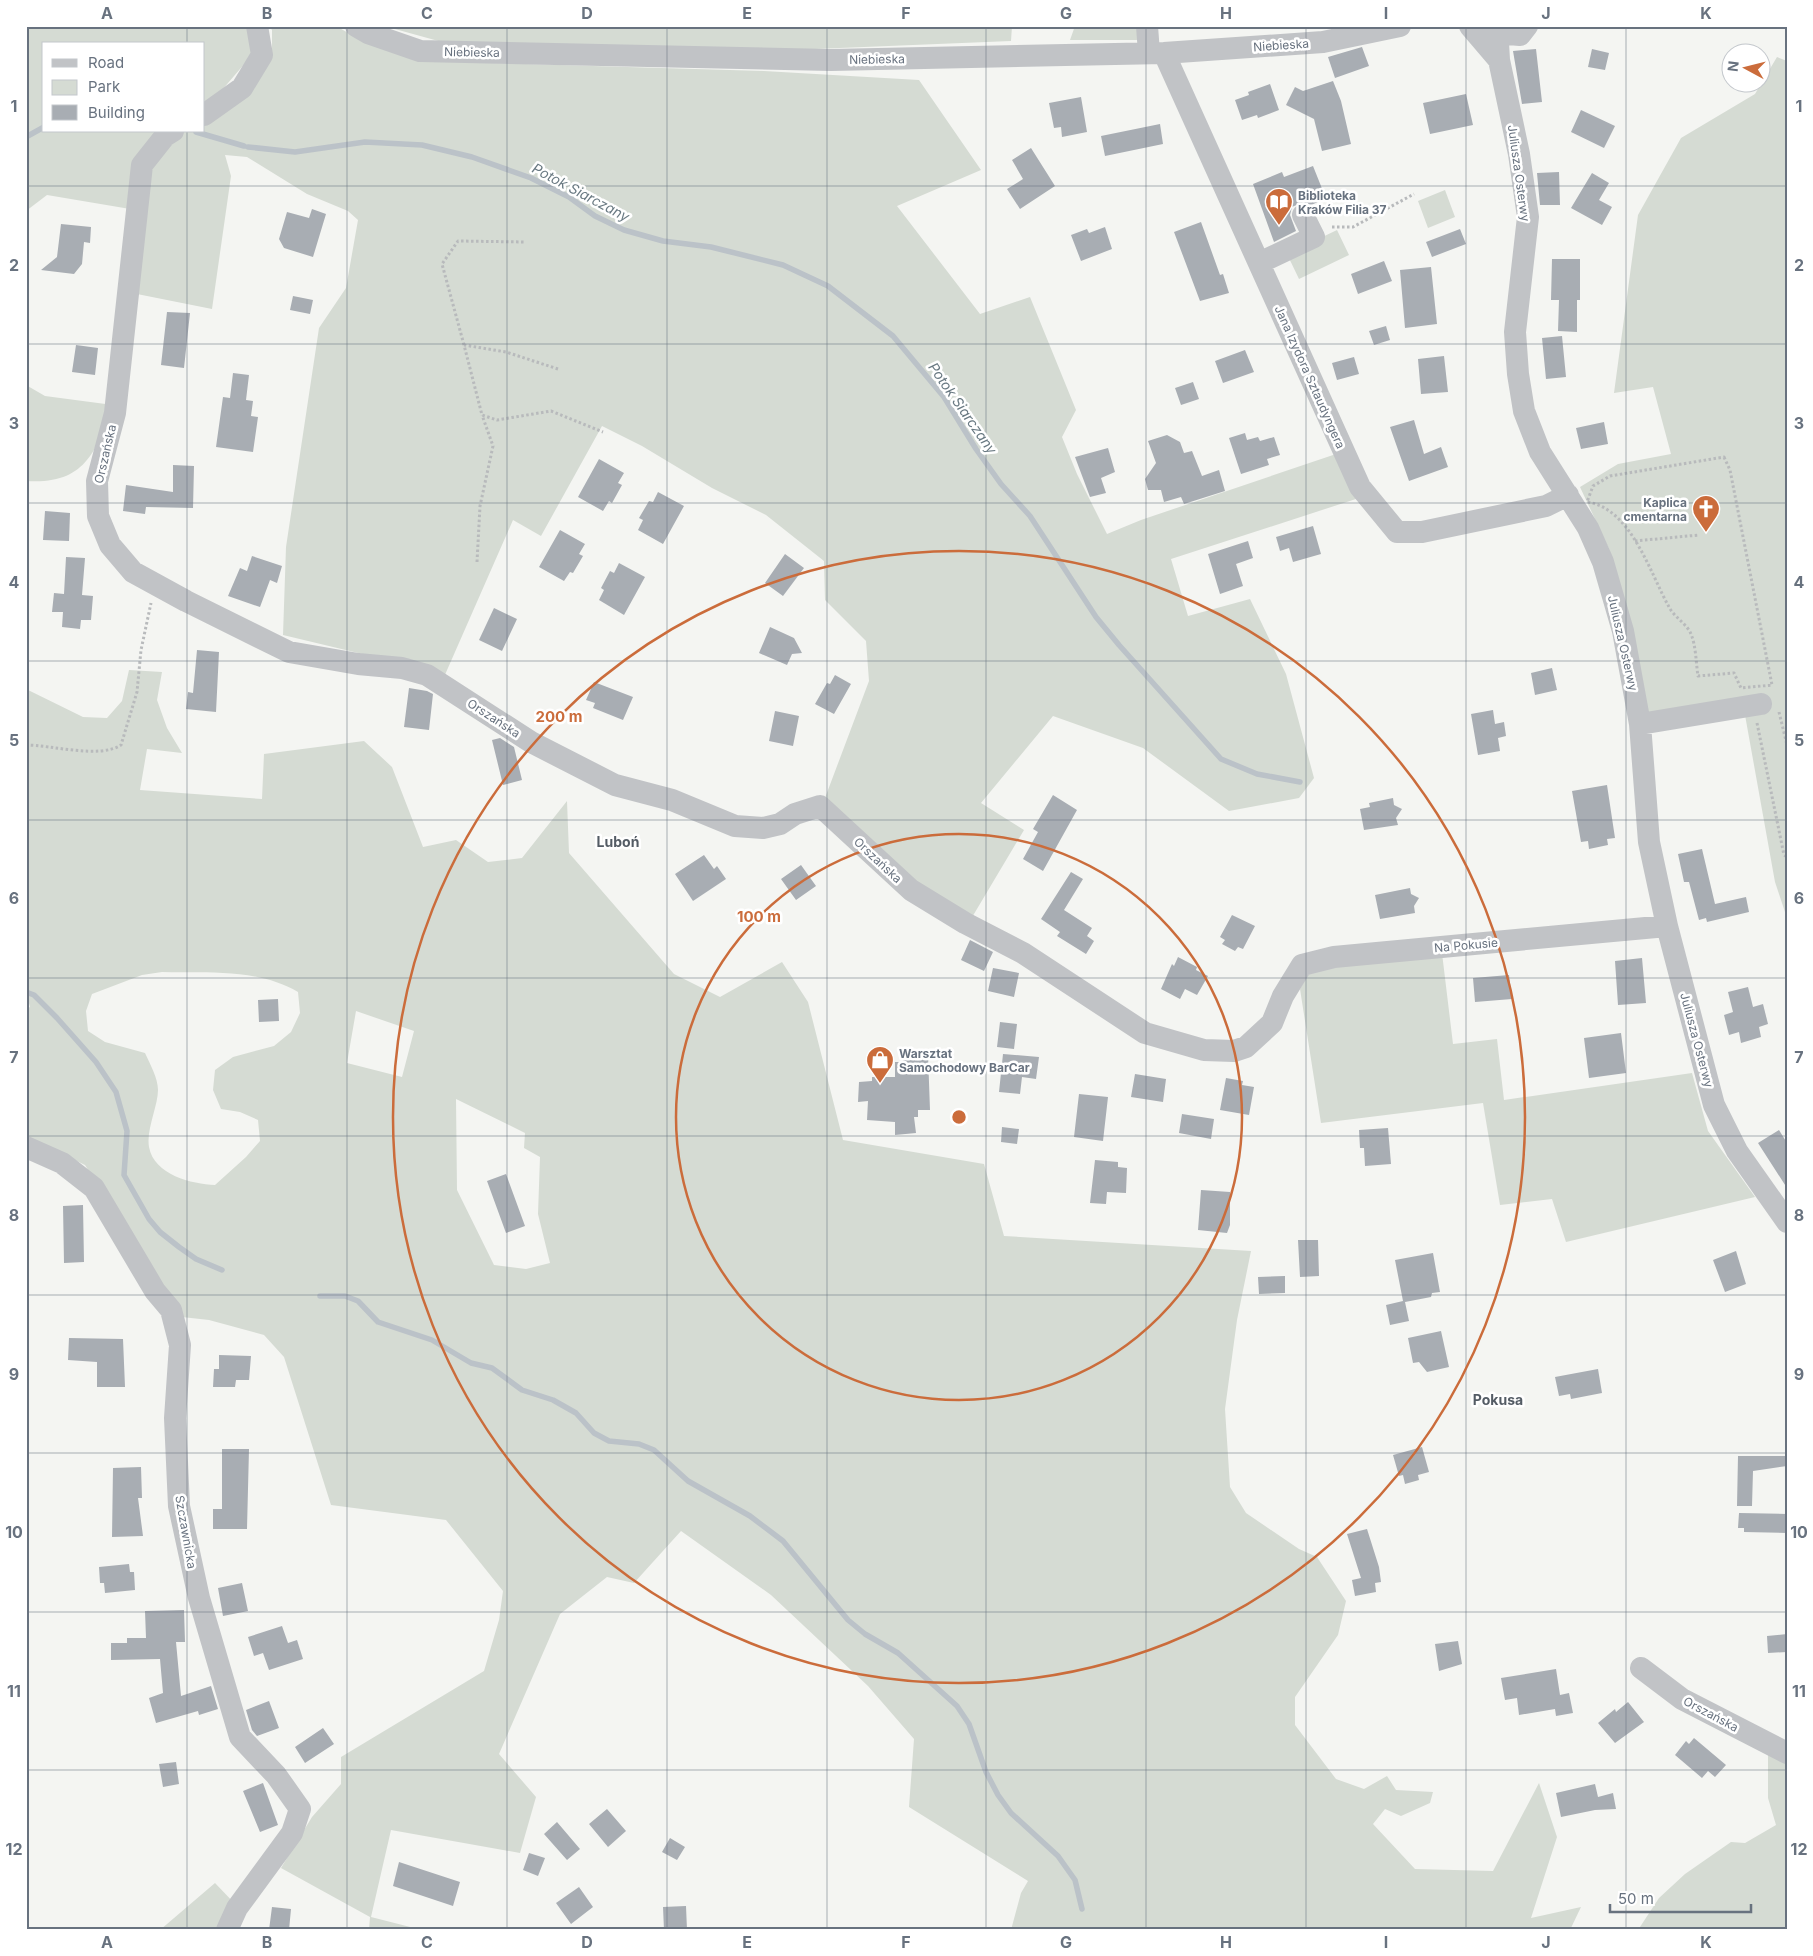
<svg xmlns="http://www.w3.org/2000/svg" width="1813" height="1956" font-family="Inter,sans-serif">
<rect width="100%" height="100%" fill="#f4f5f2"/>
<path fill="#d5dbd3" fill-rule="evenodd" d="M26 26H247L252 55 222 90 272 55V30L269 26H336L357 38 420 61 764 71 919 80 981 170 897 206 980 314 1030 297 1076 410 1062 437 1077 474 1107 534 1141 520 1339 453 1359 498 1171 559 1188 616 1250 599 1286 674 1314 778 1299 798 1229 811 1143 748 1053 716 981 803 1024 830 971 919 910 877 825 798 869 681 866 641 825 600 824 561 766 515 712 488 642 446 602 426 541 536 513 520 444 677 400 663 283 635 286 547 319 328 346 288 358 220 348 211 307 194 247 157 225 155 231 176 212 309 137 294 142 211 47 195 26 211ZM44 44H204V131H44Z
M384 26H1012L1011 41 766 51 442 42Z
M1075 26H1140V40H1070Z
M1777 57 1787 61V918L1775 882 1745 715 1645 714 1609 549 1580 487 1618 464 1671 454 1653 387 1614 393 1638 215 1681 138 1755 94Z
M1445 190 1455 217 1428 228 1418 201Z
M1337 230 1349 255 1299 279 1287 254Z
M26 385 45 396 113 405C96 452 85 485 26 481Z
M129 670 162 672 157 700 167 728 182 753 147 749 140 790 262 799 264 754 364 741 392 767 423 847 456 840 488 862 522 858 567 801 569 853 674 974 720 997 782 962 808 1002 843 1140 984 1164 1004 1236 1251 1251 1237 1320 1225 1409 1230 1487 1246 1513 1299 1549 1317 1557 1346 1601 1338 1635 1295 1697V1725L1336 1779 1364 1789 1387 1776 1396 1790 1433 1792 1430 1803 1401 1816 1385 1809 1373 1824 1415 1869 1493 1871 1539 1783 1557 1837 1531 1918 1581 1907 1570 1930H1011L1021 1893 1028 1881 909 1807 914 1739 868 1686 771 1595 681 1531 634 1583 607 1577 560 1614 499 1754 536 1797 520 1853 391 1830 371 1917 422 1930H369L370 1917 281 1868 312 1817 341 1784V1757L484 1671 499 1620 503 1591 446 1520 331 1505 284 1357 264 1335 209 1320 182 1317 85 1165 26 1136V1009L30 1007 26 992V689L83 717 107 718 122 701ZM162 972C207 973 257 968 298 992L300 1013 291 1032 274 1046 233 1057 215 1070 213 1090 221 1109 240 1112 258 1120 260 1141 246 1157 215 1185C192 1184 154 1175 149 1147 146 1130 158 1106 158 1090 158 1078 150 1064 145 1053L105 1042 88 1031 86 1011 92 994 142 975ZM356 1011 414 1031 402 1077 347 1063ZM456 1099 525 1133 524 1148 540 1157 538 1214 550 1263 526 1269 494 1265 457 1190Z
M1442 953 1453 1044 1497 1039 1504 1100 1692 1073 1708 1131 1755 1197 1566 1242 1552 1199 1500 1205 1483 1103 1321 1123 1300 989 1311 969Z
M1768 1751 1787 1761V1930H1638L1659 1898 1685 1874 1731 1842 1745 1843 1776 1825 1768 1798Z
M215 1883 237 1906 228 1930H160Z"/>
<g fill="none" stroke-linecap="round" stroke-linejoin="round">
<path stroke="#bbc2c8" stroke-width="5.5" d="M196 132 244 146
M26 137 44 127
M248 147 295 152 365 142 422 145 472 157 531 178 569 197 595 216 624 230 663 241 711 247 783 265 828 286 893 336 944 397 976 449 1001 484 1030 516 1096 617 1119 645 1221 759 1257 774 1300 782
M26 992 34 995 57 1018 96 1062 116 1092 127 1131 124 1175 149 1219 160 1232 179 1247 196 1259 222 1270
M320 1296H345L358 1301 378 1322 432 1340 471 1363 492 1368 522 1390 553 1400 576 1413 594 1433 609 1441 639 1444 654 1450 688 1481 750 1516 783 1541 848 1620 865 1634 898 1653 957 1706 969 1724 986 1772 998 1795 1011 1813 1058 1856 1075 1880 1082 1909"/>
</g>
<path fill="#a8adb3" d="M1362 47 1369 66 1335 78 1328 57Z
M1536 49 1542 102 1522 104 1513 51Z
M1592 49 1609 53 1605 70 1588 67Z
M1333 81 1341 101 1351 144 1322 151 1314 119 1286 105 1295 87 1303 91Z
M1270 84 1279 110 1258 118 1257 115 1242 120 1235 100 1249 95 1248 92Z
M1466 94 1473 125 1430 134 1423 103Z
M1081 97 1087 132 1062 137 1061 127 1054 128 1049 103Z
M1581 110 1615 126 1604 148 1571 132Z
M1160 124 1163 144 1105 156 1101 136Z
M1031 148 1055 186 1020 209 1007 189 1023 179 1012 160Z
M1313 166 1325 196 1317 199 1318 202 1311 205 1303 202 1292 207 1290 215 1296 231 1274 242 1253 184 1282 172 1284 177Z
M1559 172 1560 205H1540L1537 173Z
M1592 173 1609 183 1599 200 1612 207 1602 225 1571 208Z
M312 209 326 214 313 257 284 248 279 239 287 212 309 218Z
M1201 222 1220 275 1223 274 1229 293 1200 301 1174 232Z
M61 224 91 227 90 243 84 242 82 264 74 274 41 270 57 257Z
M1105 227 1112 249 1081 261 1071 235 1087 229 1089 233Z
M1460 229 1466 244 1432 257 1426 242Z
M1552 259H1580V300H1577V332L1558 331 1559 300H1551Z
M1384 261 1392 281 1358 294 1351 274Z
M1431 267 1437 324 1405 328 1400 270Z
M293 296 313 300 310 314 290 310Z
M167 312 190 313 184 368 161 365Z
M1386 326 1390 340 1374 345 1369 331Z
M1562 336 1566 377 1546 379 1542 338Z
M76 345 98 348 95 375 72 372Z
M1245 350 1254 372 1223 383 1215 361Z
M1444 356 1448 392 1421 394 1418 359Z
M1354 357 1359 374 1337 380 1332 363Z
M233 373 249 375 246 400 253 401 251 416 258 417 253 452 216 447 223 397 230 398Z
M1193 382 1199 399 1181 405 1175 388Z
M1414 420 1424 454 1441 447 1448 467 1409 481 1390 427Z
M1604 422 1608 444 1581 449 1576 428Z
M1245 433 1247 440 1258 437 1260 441 1274 437 1280 455 1267 459 1269 465 1241 474 1229 438Z
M1167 435 1180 442 1184 453 1192 451 1202 476 1219 470 1225 491 1184 504 1181 497 1164 502 1161 490H1148L1145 479 1156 463 1148 441Z
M1108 448 1115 472 1101 478 1106 493 1090 497 1075 457Z
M599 459 624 473 618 483 622 485 612 503 609 501 603 511 578 497Z
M173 465 194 466 193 508 146 507 145 514 123 511 126 485 173 492Z
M658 492 684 506 663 544 638 530 643 520 639 518 649 501 653 502Z
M45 511 70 513 69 541 43 540Z
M1313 526 1321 554 1293 562 1289 548 1280 551 1276 537Z
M560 530 585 544 579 554 583 556 573 573 570 572 564 581 539 567Z
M1248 541 1253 558 1236 564 1243 586 1220 594 1208 554Z
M785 554 804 568 783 596 765 583Z
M252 556 282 566 277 583 270 580 260 607 228 596 240 568 247 571Z
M66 557 85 558 82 595 93 596 91 620H81L80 629 62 627 63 612H52L54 593 64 594Z
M619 563 645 577 624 615 599 600 604 590 601 588 610 571 614 573Z
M494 608 517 619 502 651 479 640Z
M770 627 794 638 802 653 792 654 787 665 759 653Z
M197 650 219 652 216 712 186 709 188 692 193 693Z
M1552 668 1557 690 1535 695 1531 673Z
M835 675 851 684 834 714 815 704 827 683 830 684Z
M594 682 633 697 623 720 593 708 595 703 586 700Z
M409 688 427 691 433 694 429 730 404 727Z
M1493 710 1495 724 1504 722 1506 736 1498 738 1500 751 1478 755 1471 714Z
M775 711 799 716 793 746 769 741Z
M500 738 514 747 522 780 503 785 492 740Z
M1607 785 1615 838 1607 839 1608 845 1589 849 1588 841 1581 842 1572 791Z
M1053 795 1077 810 1043 871 1023 859 1038 832 1033 829Z
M1393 798 1394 805 1402 809 1396 818 1398 825 1364 830 1360 809 1370 807 1369 803Z
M1702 849 1715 904 1746 897 1749 912 1707 922 1706 918 1699 920 1689 882H1684L1678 854Z
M704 855 714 869 717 866 726 879 693 901 675 874Z
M801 865 816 886 796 900 781 879Z
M1071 872 1083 879 1064 910 1092 928 1087 936 1094 941 1086 954 1057 936 1060 932 1041 919Z
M1410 888 1411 894 1419 898 1414 906 1415 913 1380 919 1375 895Z
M1232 915 1255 926 1243 949 1238 947 1235 951 1222 944 1225 940 1220 937Z
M970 940 993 952 984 971 961 960Z
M1178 957 1197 967 1196 970 1208 976 1197 995 1185 989 1180 999 1161 989 1172 964 1174 966Z
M1642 958 1646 1003 1618 1005 1615 961Z
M993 968 1019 973 1014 997 988 991Z
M1509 975 1512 999 1475 1002 1473 978Z
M1748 987 1753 1007 1763 1004 1768 1024 1759 1027 1761 1037 1741 1043 1739 1032 1729 1035 1724 1015 1733 1012 1728 992Z
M278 999 279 1021 259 1022 258 1000Z
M1000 1022 1017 1024 1014 1049 997 1047Z
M1621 1033 1626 1073 1589 1078 1584 1038Z
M1003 1054 1039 1057 1036 1079 1022 1077 1020 1094 999 1092Z
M928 1055 930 1110H918V1117H914L916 1133 895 1135V1122L867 1120 868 1101 858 1102 859 1082 872 1081V1077H895V1062H903L902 1056Z
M1135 1074 1166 1079 1163 1102 1131 1097Z
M1226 1078 1243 1081 1242 1085 1254 1087 1249 1115 1220 1110Z
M1079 1094 1108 1097 1103 1141 1074 1137Z
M1182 1114 1214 1119 1211 1139 1179 1133Z
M1002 1127 1019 1129 1017 1144 1001 1142Z
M1388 1128 1391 1164 1365 1166 1364 1148H1360L1359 1130Z
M1779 1130 1787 1143V1188L1758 1143Z
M1095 1160 1118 1162V1167L1127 1168 1126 1193 1107 1192 1106 1204 1090 1203Z
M506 1174 525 1226 506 1233 487 1181Z
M1201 1190 1230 1192V1225L1227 1233 1198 1230Z
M83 1205 84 1262 64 1263 63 1206Z
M1298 1240H1318L1319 1276 1300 1277Z
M1736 1251 1746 1284 1725 1292 1713 1260Z
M1433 1253 1440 1292 1432 1293 1431 1297 1405 1302 1409 1321 1390 1325 1386 1305 1403 1301 1395 1260Z
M1285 1276V1293L1259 1294 1258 1277Z
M1441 1331 1449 1367 1427 1372 1419 1362 1413 1363 1408 1338Z
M69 1338 123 1339 125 1387H97V1362L68 1360Z
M219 1355 251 1356 249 1380H236L235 1387H213L214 1369H219Z
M1598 1369 1602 1393 1571 1399 1570 1394 1559 1396 1555 1377Z
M1422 1447 1429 1472 1418 1475 1419 1480 1405 1484 1403 1475 1399 1476 1393 1455Z
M222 1449H249L247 1529H213V1509H222Z
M1738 1456H1787V1466L1753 1471 1752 1506H1737Z
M141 1467 142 1498H138L143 1536 112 1537 113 1468Z
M1739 1513 1787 1514V1533L1744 1532V1528H1738Z
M1367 1529 1379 1567 1381 1582 1375 1583 1376 1592 1355 1596 1352 1580 1361 1578 1347 1534Z
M129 1564 130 1572H134L135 1590 105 1593 104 1583H100L99 1567Z
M242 1583 248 1611 223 1616 218 1588Z
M184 1610 185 1642H176L181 1696 211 1686 218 1709 199 1715 198 1711 156 1723 149 1698 163 1693 160 1659 111 1660V1643H127V1638H146L145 1611Z
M282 1626 288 1643 297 1640 303 1659 269 1670 263 1653 254 1656 248 1637Z
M1787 1634V1652L1768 1653 1767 1636Z
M1458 1641 1462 1664 1439 1671 1435 1644Z
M1556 1669 1560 1695 1569 1693 1573 1713 1556 1716 1555 1709 1519 1715 1517 1698 1505 1700 1501 1678Z
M269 1701 279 1728 257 1736 252 1730 246 1710Z
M1628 1702 1644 1722 1615 1743 1598 1723 1615 1709 1616 1712Z
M323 1728 334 1744 305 1763 295 1747Z
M1694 1738 1726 1765 1715 1777 1708 1771 1702 1778 1675 1755 1686 1741 1689 1744Z
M176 1762 179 1784 163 1787 159 1764Z
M263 1783 278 1825 260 1832 243 1791Z
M1595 1784 1598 1797 1613 1793 1616 1809 1595 1810 1561 1817 1556 1793Z
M607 1809 626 1831 608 1847 589 1824Z
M557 1822 580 1849 567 1860 544 1834Z
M670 1838 685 1847 677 1860 662 1852Z
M529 1853 545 1858 538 1876 523 1870Z
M399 1862 460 1882 453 1906 393 1886Z
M579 1887 593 1907 571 1924 556 1903Z
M686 1906 687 1930H664L663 1907Z
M272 1907 291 1909 289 1930H269Z"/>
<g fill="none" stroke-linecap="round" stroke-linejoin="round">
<path stroke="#b8babc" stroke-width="3" stroke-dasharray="2.5 2.5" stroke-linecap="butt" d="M1332 227H1353L1414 194
M464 345 442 264 458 241 525 242
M558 369 506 352 464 345 482 415 497 420 551 411 603 432
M1724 457 1730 470 1772 685 1741 688 1734 673 1698 676C1696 663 1696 646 1691 634 1687 624 1674 617 1669 607 1650 573 1631 508 1587 502L1593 486 1610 476Z
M1635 541 1699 535
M477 562 480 506 493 446 482 415
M1779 712 1787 745
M1757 723 1784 855 1787 857
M26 745C51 745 100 759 121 745L137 692 141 650 151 603"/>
<path stroke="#c1c3c6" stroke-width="22" d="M356 26 368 33 420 51 831 60 1164 53 1323 42 1400 26
M1147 26 1149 53
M1470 26 1499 60
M1497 26 1499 60 1519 154 1528 217 1515 332 1518 374 1524 411 1540 452 1588 528 1603 562 1623 631 1640 724 1649 842 1667 926 1714 1105 1737 1151 1787 1222
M1497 33 1520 35 1527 26
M1164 53 1360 487 1397 532H1422L1546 506 1568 495
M204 115 242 88 262 55 257 26
M173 131 165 136 142 165 115 413 97 481 98 516 110 545 133 572 186 601 289 652 358 664 402 668 427 675 531 742 615 785 672 800 735 826 763 828 780 824 795 814 820 806 911 890 965 923 1023 953 1145 1033 1204 1050 1234 1051 1246 1047 1272 1023 1283 996 1302 965 1334 957 1667 926
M1259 263 1314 237 1303 215
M1640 724 1761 704
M26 1147 62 1163 94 1188 155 1291 171 1310 180 1345 175 1418 179 1506 199 1598 240 1737 276 1775 300 1809 292 1833 237 1908 227 1930
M1641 1668 1682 1699 1787 1753"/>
</g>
<path fill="none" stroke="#68727f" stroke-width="1" stroke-opacity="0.55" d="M187 26V44M347 26V1930M507 26V1930M667 26V1930M827 26V1930M986 26V1930M1146 26V1930M1306 26V1930M1466 26V1930M1626 26V1930M187 131V1930M26 186H1787M26 344H1787M26 503H1787M26 661H1787M26 820H1787M26 978H1787M26 1136H1787M26 1295H1787M26 1453H1787M26 1612H1787M26 1770H1787"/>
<g fill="none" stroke="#cb6c3b" stroke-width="2.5">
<circle cx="959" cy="1117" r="283"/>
<circle cx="959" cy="1117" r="566"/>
</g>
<defs>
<symbol id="library-pin" viewBox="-11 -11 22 30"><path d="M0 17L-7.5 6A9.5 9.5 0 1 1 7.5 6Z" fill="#cb6c3b" stroke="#fff"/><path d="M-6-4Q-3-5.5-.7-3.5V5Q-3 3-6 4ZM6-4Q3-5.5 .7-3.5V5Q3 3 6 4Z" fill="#fff"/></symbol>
<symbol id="church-pin" viewBox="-11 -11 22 30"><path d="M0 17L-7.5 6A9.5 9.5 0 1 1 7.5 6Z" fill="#cb6c3b" stroke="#fff"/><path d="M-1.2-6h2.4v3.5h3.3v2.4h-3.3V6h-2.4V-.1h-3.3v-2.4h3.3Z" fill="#fff"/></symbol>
<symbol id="shop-pin" viewBox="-11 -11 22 30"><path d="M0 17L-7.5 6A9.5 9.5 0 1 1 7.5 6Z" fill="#cb6c3b" stroke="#fff"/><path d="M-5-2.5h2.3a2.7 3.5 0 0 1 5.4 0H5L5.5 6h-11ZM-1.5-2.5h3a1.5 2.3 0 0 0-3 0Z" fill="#fff"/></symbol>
</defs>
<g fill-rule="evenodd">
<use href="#library-pin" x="1263" y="186" width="32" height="43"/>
<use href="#church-pin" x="1690" y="493" width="32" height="43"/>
<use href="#shop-pin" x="864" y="1044" width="32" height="43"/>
</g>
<g text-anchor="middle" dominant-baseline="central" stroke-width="5" stroke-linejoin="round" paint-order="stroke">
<g font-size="12" fill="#68727f" stroke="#fff">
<text transform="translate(1281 45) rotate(-4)">Niebieska</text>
<text transform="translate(472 52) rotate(1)">Niebieska</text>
<text transform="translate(877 59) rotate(-1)">Niebieska</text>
<text transform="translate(1519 173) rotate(82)">Juliusza Osterwy</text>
<text transform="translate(1310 377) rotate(66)">Jana Izydora Sztaudyngera</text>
<text transform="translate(105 454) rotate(-77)">Orszańska</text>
<text transform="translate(1623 643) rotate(77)">Juliusza Osterwy</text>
<text transform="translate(494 718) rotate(33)">Orszańska</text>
<text transform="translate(878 860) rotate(43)">Orszańska</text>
<text transform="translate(1466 945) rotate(-5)">Na Pokusie</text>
<text transform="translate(1697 1040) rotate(75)">Juliusza Osterwy</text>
<text transform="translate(186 1532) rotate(80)">Szczawnicka</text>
<text transform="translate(1711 1714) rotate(28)">Orszańska</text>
</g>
<g font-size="12" font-weight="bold" fill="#68727f" stroke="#fff" text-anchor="start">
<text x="1298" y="195">Biblioteka<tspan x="1298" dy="14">Kraków Filia 37</tspan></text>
<text x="1687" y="502" text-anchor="end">Kaplica<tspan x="1687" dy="14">cmentarna</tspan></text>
<text x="899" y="1053">Warsztat<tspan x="899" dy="14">Samochodowy BarCar</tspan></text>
</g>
<g font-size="14" font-style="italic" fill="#697982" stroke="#fff">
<text transform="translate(581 192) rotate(28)">Potok Siarczany</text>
<text transform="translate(963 408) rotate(55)">Potok Siarczany</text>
</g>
<g font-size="14" font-weight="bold" fill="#545c65" stroke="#fff">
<text x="618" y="841">Luboń</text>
<text x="1498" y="1399">Pokusa</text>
</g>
</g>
<circle cx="959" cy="1117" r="8" fill="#cb6c3b" stroke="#fff" stroke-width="2.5"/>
<g font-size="15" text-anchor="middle" font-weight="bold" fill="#cb6c3b" stroke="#fff" stroke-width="5" stroke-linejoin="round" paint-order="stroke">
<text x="559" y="722">200 m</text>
<text x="759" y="922">100 m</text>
</g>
<rect width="1813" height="1956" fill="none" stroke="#ffffff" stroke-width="55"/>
<rect x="42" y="42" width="162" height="90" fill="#ffffff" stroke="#c3c7cc"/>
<rect x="52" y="59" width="25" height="8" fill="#c1c3c6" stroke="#c3c7cc"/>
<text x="88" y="68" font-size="15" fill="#68727f">Road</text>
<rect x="52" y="80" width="25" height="15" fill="#d5dbd3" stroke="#c3c7cc"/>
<text x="88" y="92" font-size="15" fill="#68727f">Park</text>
<rect x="52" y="105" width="25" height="15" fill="#a8adb3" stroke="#c3c7cc"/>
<text x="88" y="118" font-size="15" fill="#68727f">Building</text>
<g transform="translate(1746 68) rotate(277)"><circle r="24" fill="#ffffff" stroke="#c3c7cc"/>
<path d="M0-4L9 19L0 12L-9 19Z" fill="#cb6c3b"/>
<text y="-8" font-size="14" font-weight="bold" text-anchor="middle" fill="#68727f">N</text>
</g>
<path d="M1610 1904v8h141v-8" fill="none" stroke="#68727f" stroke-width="2.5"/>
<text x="1618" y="1904" font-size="15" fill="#68727f" stroke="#ffffff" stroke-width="4" paint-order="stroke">50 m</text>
<rect x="28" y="28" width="1758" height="1900" fill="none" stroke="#68727f" stroke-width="2"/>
<g font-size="16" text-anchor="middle" font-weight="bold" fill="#68727f">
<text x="107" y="19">A</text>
<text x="267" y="19">B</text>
<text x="427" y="19">C</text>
<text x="587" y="19">D</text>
<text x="747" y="19">E</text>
<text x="906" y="19">F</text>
<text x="1066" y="19">G</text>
<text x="1226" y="19">H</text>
<text x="1386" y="19">I</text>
<text x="1546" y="19">J</text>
<text x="1706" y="19">K</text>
<text x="14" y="112">1</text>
<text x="1799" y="112">1</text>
<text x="14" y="271">2</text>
<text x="1799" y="271">2</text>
<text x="14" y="429">3</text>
<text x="1799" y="429">3</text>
<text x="14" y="588">4</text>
<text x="1799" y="588">4</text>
<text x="14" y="746">5</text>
<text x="1799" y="746">5</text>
<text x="14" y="904">6</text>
<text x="1799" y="904">6</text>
<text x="14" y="1063">7</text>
<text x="1799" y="1063">7</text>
<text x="14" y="1221">8</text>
<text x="1799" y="1221">8</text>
<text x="14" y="1380">9</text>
<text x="1799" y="1380">9</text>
<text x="14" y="1538">10</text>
<text x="1799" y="1538">10</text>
<text x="14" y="1697">11</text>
<text x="1799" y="1697">11</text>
<text x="14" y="1855">12</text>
<text x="1799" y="1855">12</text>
<text x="107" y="1948">A</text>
<text x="267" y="1948">B</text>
<text x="427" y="1948">C</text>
<text x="587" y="1948">D</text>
<text x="747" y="1948">E</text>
<text x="906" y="1948">F</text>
<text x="1066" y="1948">G</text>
<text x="1226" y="1948">H</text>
<text x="1386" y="1948">I</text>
<text x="1546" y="1948">J</text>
<text x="1706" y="1948">K</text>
</g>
</svg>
